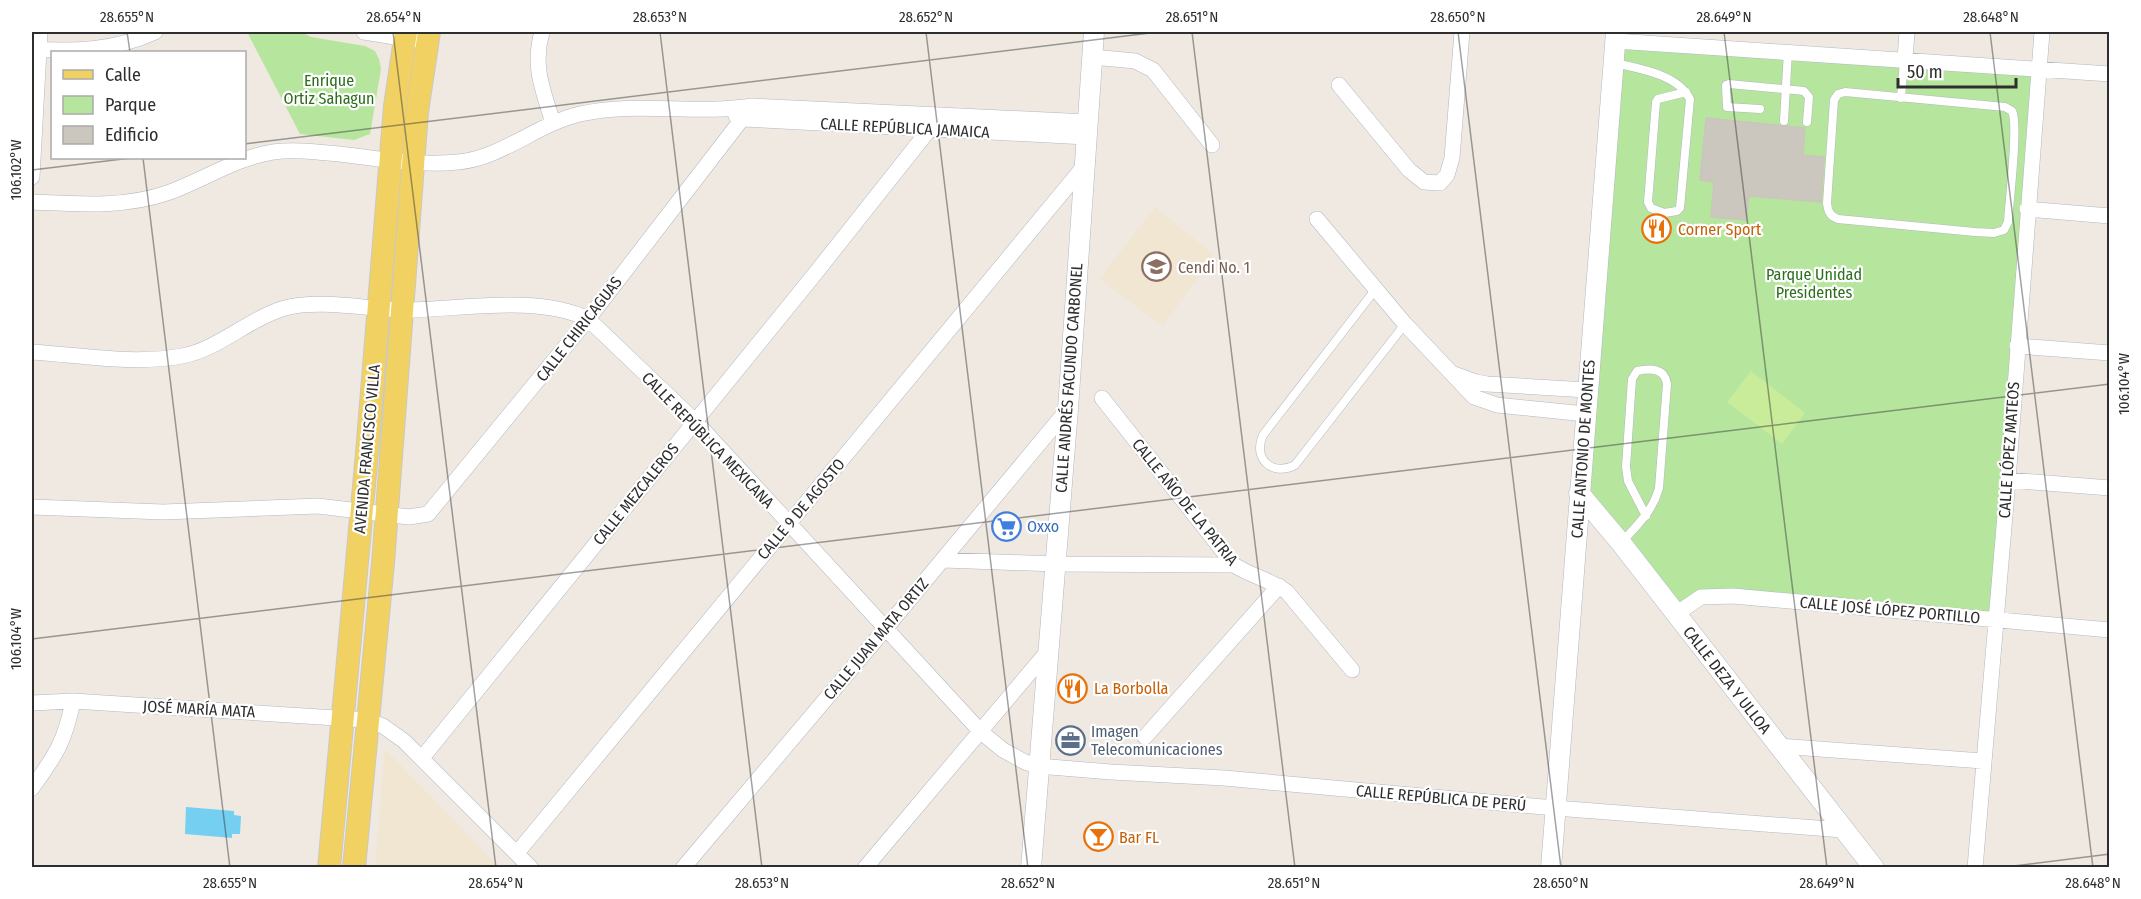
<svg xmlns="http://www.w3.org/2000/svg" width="2141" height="899" font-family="'Fira Sans Condensed',sans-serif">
<rect width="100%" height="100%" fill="#efe9e1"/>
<path fill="#f0e6d1" d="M1155 207 1214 255 1163 326 1099 279Z
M385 749 499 867H375Z"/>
<path fill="#b6e59e" d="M247 32H301L311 37 365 46 375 51 379 59 381 69 370 134 354 140 300 134Z
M1620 44 2044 70 1999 623 1693 599 1675 610 1585 497Z"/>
<path fill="#c9ec9a" d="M1751 371 1805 413 1782 444 1727 402Z"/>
<path fill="#75cff0" d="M186 807 234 811V815L241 816 240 834H232V838L185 834Z"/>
<path fill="#cbc7bf" stroke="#cbc5ba" stroke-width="1.5" d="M1706 118 1805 128 1803 155 1824 157 1821 202 1749 196 1746 220 1711 217 1714 182 1700 180Z"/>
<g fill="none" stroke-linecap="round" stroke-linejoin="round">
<defs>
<path id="lane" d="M1615 63C1640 69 1677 74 1690 99L1680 208 1677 211 1664 213 1651 208 1648 202 1656 102 1658 99 1686 92
M1845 92 2005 107 2012 111C2019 124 2009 202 2008 222L2004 230 1994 233 1975 232 1838 219C1830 216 1828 212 1827 203L1834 100 1838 94Z
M1901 98 1904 60
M1760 109 1727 107 1726 85 1729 84 1804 91 1809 97 1807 122
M1784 121 1788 51
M1375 290 1263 435C1252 459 1273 477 1295 465L1405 324
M1622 542C1637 525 1653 511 1659 488L1667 384C1665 368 1650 368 1637 371L1632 379 1626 467 1628 481 1646 516"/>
<path id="street" d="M364 32 414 40
M542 32C532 66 543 90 553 123
M1615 41 2110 74
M32 49C74 52 116 50 155 32
M1092 57 1135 61 1153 70 1212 145
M1905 59 1907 32
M1339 85 1409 170 1424 182 1440 183 1447 175 1452 158 1462 32
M736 116 743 119 1086 137
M32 177 40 32
M32 202C76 204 124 208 167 193 202 181 235 158 273 152 295 149 318 152 340 154 379 159 419 166 458 162 502 158 537 124 580 114 636 101 695 115 752 106L1088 122
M2027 209 2110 216
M1317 219 1405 324 1474 397 1497 405 1586 414
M2017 346 2110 353
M32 352C80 355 133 365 182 356 219 349 248 319 285 308 318 299 368 309 403 310 458 310 537 294 588 319L695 421 981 732 1003 750 1025 762 1038 766 1111 772 1224 778 1555 808 1843 830
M1454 374 1476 382 1487 384 1587 390
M1102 398 1234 565C1251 576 1271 580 1287 592L1352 670
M2008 480 2110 488
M32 507 163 512 318 506 409 517 428 514 588 319 752 106
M943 560 1055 564 1234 565
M1676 614 1701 597 1733 596 2110 630
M32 703 73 701 367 720 383 726 404 741 531 868
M1145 737 1279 586
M1778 746 1983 761
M422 758 814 275 940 116
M32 788C56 755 65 741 73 701
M517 853 1085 165
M683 868 885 629 1068 409
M865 868 1048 651
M1975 868 2008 480 2042 32"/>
<path id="secondary" d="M1579 493 1621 543 1874 868
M1031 868 1068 409 1094 32
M1551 868 1616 32"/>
<path id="primary" d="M329 868 367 453 395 106 406 32
M354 868 383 563 417 112 429 32"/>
</defs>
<use href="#lane" stroke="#b4b7c1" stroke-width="9"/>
<use href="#street" stroke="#b4b7c1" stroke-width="16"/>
<use href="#secondary" stroke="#b4b7c1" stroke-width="21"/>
<use href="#primary" stroke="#c9c9c9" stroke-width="24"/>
<use href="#lane" stroke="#fff" stroke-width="8"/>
<use href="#street" stroke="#fff" stroke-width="15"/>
<use href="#secondary" stroke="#fff" stroke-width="20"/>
<use href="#primary" stroke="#f2d163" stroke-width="22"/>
</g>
<path fill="none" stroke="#2e2e2e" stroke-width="1.5" stroke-opacity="0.45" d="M127 32 130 52M393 32 496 868M660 32 762 868M926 32 1028 868M1192 32 1295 868M1458 32 1561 868M1724 32 1827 868M1990 32 2093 868M244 144 1158 32M143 158 230 868M32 170 131 158M32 639 2110 384M1998 868 2110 854"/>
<defs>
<symbol id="restaurant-ring" viewBox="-11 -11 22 22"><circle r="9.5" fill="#fff" stroke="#e8710a" stroke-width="1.5"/><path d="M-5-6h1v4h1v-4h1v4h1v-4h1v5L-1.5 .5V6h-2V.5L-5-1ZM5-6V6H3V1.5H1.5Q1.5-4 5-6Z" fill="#e8710a"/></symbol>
<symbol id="school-ring" viewBox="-11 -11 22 22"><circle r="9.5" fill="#fff" stroke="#8d6e63" stroke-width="1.5"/><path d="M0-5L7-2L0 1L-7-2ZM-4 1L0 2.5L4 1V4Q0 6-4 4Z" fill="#8d6e63"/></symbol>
<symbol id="supermarket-ring" viewBox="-11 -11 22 22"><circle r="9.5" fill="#fff" stroke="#3f7fe0" stroke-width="1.5"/><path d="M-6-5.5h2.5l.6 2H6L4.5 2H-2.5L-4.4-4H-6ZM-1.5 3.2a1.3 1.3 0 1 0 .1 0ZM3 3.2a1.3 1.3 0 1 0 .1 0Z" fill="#3f7fe0"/></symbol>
<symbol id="office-ring" viewBox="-11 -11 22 22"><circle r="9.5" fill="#fff" stroke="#5c6f8a" stroke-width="1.5"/><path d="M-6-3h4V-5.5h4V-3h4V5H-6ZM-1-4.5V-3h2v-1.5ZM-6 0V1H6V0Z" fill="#5c6f8a"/></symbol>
<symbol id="bar-ring" viewBox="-11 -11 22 22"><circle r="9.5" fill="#fff" stroke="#e8710a" stroke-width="1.5"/><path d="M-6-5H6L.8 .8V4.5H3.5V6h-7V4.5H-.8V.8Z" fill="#e8710a"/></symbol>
</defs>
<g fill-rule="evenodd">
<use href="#restaurant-ring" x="1640" y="212" width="33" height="33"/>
<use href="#school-ring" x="1140" y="250" width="33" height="33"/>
<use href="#supermarket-ring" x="990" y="510" width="33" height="33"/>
<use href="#restaurant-ring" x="1056" y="672" width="33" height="33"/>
<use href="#office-ring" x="1054" y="724" width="33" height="33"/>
<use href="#bar-ring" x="1082" y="820" width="33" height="33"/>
</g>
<g text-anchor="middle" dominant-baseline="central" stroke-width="4.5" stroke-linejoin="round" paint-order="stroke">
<g font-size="16" fill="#2c6e1b" stroke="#fff">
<text x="329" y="80">Enrique<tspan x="329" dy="18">Ortiz Sahagun</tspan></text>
<text x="1814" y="274">Parque Unidad<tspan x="1814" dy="18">Presidentes</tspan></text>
</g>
<g font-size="16" fill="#2e2e2e" stroke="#fff">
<text transform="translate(905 128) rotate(3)">CALLE REPÚBLICA JAMAICA</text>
<text transform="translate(579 329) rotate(-52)">CALLE CHIRICAGUAS</text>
<text transform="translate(1069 378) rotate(-86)">CALLE ANDRÉS FACUNDO CARBONEL</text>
<text transform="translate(708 440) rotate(46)">CALLE REPÚBLICA MEXICANA</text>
<text transform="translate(367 449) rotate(-85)">AVENIDA FRANCISCO VILLA</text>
<text transform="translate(1583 449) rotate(-86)">CALLE ANTONIO DE MONTES</text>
<text transform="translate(2009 450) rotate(-86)">CALLE LÓPEZ MATEOS</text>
<text transform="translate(636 494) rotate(-51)">CALLE MEZCALEROS</text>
<text transform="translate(1185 502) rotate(51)">CALLE AÑO DE LA PATRIA</text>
<text transform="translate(801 509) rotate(-50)">CALLE 9 DE AGOSTO</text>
<text transform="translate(1890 610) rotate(5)">CALLE JOSÉ LÓPEZ PORTILLO</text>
<text transform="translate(876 639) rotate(-50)">CALLE JUAN MATA ORTIZ</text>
<text transform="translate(1727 680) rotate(52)">CALLE DEZA Y ULLOA</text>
<text transform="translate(199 709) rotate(3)">JOSÉ MARÍA MATA</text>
<text transform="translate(1441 798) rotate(5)">CALLE REPÚBLICA DE PERÚ</text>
</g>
<g font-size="16" fill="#c56008" stroke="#fff" text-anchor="start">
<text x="1678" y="229">Corner Sport</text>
<text x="1094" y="688">La Borbolla</text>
<text x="1119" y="837">Bar FL</text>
</g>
<g font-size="16" fill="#785e54" stroke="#fff" text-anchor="start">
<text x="1178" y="267">Cendi No. 1</text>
</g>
<g font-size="16" fill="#366cbe" stroke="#fff" text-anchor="start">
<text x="1027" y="526">Oxxo</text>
</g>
<g font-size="16" fill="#4e5e75" stroke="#fff" text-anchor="start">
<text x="1091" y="731">Imagen<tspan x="1091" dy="18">Telecomunicaciones</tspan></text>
</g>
</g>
<rect width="2141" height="899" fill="none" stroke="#ffffff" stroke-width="66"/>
<rect x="51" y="51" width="195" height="108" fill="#ffffff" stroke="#ababab" stroke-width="1.5"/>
<rect x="63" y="70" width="30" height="9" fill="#f2d163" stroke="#ababab" stroke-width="1.5"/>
<text x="105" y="81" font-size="18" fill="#2e2e2e">Calle</text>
<rect x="63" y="96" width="30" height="18" fill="#b6e59e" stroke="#ababab" stroke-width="1.5"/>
<text x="105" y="111" font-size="18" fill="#2e2e2e">Parque</text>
<rect x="63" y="126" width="30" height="18" fill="#cbc7bf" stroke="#ababab" stroke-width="1.5"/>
<text x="105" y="141" font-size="18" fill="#2e2e2e">Edificio</text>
<path d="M1898 78v9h118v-9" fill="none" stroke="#2e2e2e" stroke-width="3"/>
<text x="1907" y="78" font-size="18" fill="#2e2e2e" stroke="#ffffff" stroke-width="4.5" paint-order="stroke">50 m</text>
<rect x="33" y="33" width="2075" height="833" fill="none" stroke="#2e2e2e" stroke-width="2"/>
<g font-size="15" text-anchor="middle" fill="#2e2e2e">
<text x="127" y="22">28.655°N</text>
<text x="394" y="22">28.654°N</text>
<text x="660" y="22">28.653°N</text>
<text x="926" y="22">28.652°N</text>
<text x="1192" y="22">28.651°N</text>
<text x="1458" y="22">28.650°N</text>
<text x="1724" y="22">28.649°N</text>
<text x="1991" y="22">28.648°N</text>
<text transform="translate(16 170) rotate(-90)" y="5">106.102°W</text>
<text transform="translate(2124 384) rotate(-90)" y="5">106.104°W</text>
<text transform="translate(16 639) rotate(-90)" y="5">106.104°W</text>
<text x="230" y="888">28.655°N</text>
<text x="496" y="888">28.654°N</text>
<text x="762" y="888">28.653°N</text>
<text x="1028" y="888">28.652°N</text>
<text x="1294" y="888">28.651°N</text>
<text x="1561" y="888">28.650°N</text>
<text x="1827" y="888">28.649°N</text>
<text x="2093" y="888">28.648°N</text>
</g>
</svg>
